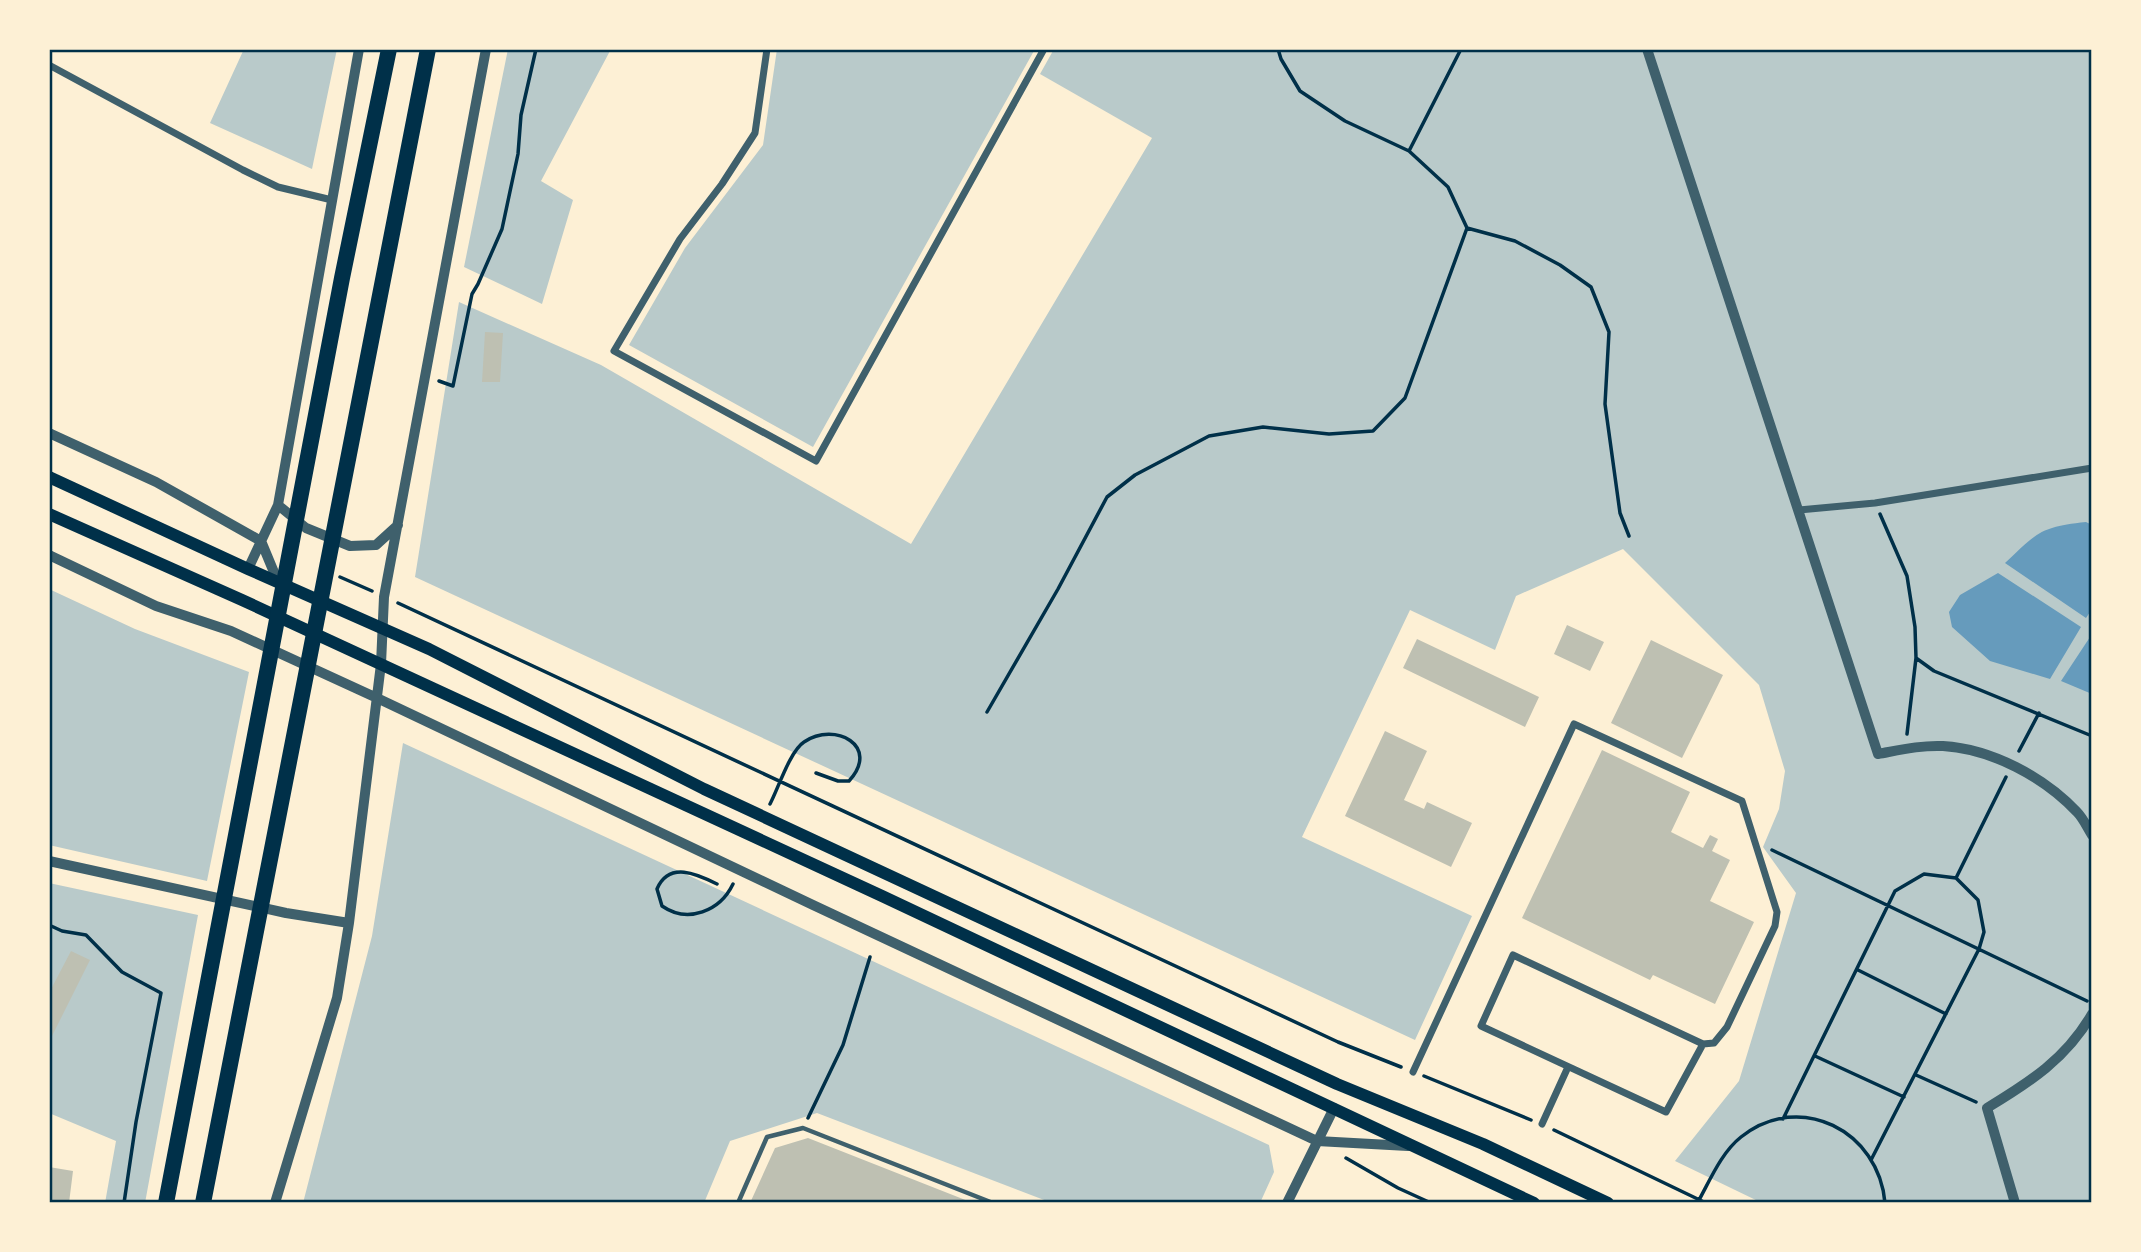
<svg xmlns="http://www.w3.org/2000/svg" width="2141" height="1252" font-family="'PT Sans',sans-serif">
<rect width="100%" height="100%" fill="#fdf0d5"/>
<path fill="#b9caca" d="M244 49H337L312 169 210 123Z
M508 49H611L541 181 573 200 542 304 464 267Z
M777 49H1035L813 447 629 345 685 248 763 145Z
M1054 49H2092V1203H1762L1675 1161 1739 1081 1796 893 1763 847 1779 809 1785 771 1759 685 1623 549 1516 596 1495 650 1410 610 1302 837 1472 916 1415 1040 415 577 459 302 601 365 911 544 1152 138 1040 74Z
M49 589 135 629 249 672 207 881 49 845Z
M403 743 1269 1145 1274 1172 1260 1203H1052L817 1113 730 1141 704 1203H303L372 936Z
M49 883 198 915 145 1203H105L116 1141 49 1113Z"/>
<path fill="#669bbc" d="M2086 522 2092 525V609L2086 618 2005 563C2038 532 2040 527 2086 522Z
M1998 573 2081 627 2050 679 1990 661 1952 627 1949 612 1960 595Z
M2092 634V694L2061 681Z"/>
<path fill="#bec0b2" d="M485 332 503 333 500 382H482Z
M1567 625 1604 642 1590 671 1554 654Z
M1417 639 1539 697 1525 727 1403 668Z
M1651 640 1723 675 1682 758 1611 723Z
M1385 731 1427 751 1404 800 1424 809 1427 802 1472 823 1451 867 1345 816Z
M1602 750 1690 792 1671 832 1703 848 1710 835 1718 839 1712 851 1730 860 1710 901 1754 922 1715 1004 1653 975 1650 980 1522 918Z
M71 951 90 960 49 1042V993Z
M808 1138 973 1203H750L775 1148Z
M49 1167 73 1171 69 1203H49Z"/>
<g fill="none" stroke-linecap="round" stroke-linejoin="round">
<path stroke="#003049" stroke-width="3.5" d="M1409 151 1461 49
M1467 228 1515 241 1560 265 1591 287 1609 332 1605 404 1620 513 1629 536
M439 381 453 386 472 294 478 284 502 229 518 154 521 115 536 49
M1880 514 1907 576 1915 627 1916 658 1907 734
M340 577 372 591
M398 603 1338 1042 1401 1067
M1916 658 1934 671 2092 736
M987 712 1058 589 1107 497 1135 475 1209 436 1263 427 1329 434 1373 431 1405 398 1467 228 1448 187 1409 151 1345 121 1300 91 1281 59 1278 49
M2019 751 2039 713
M770 804C778 789 790 751 804 742 835 721 881 746 849 781H838L816 773
M1772 850 2087 1001
M1956 878 2006 777
M717 884C697 874 669 861 657 889L662 906C688 924 720 911 733 884
M49 925 62 931 86 935 122 972 161 993 136 1122 124 1203
M1858 970 1946 1014
M1815 1056 1904 1097
M1916 1075 1976 1102
M1424 1076 1531 1120
M808 1118 843 1045 870 957
M1783 1119 1895 891 1924 874 1956 878 1978 900 1984 932 1979 949 1871 1160
M1554 1130 1706 1203
M1346 1158 1398 1188 1431 1203
M1699 1200C1711 1178 1722 1152 1741 1137 1800 1090 1879 1131 1885 1203"/>
<path stroke="#3f606c" stroke-width="4.5" d="M738 1203 767 1137 803 1128 993 1203"/>
<path stroke="#3f606c" stroke-width="7" d="M767 49 755 133 722 184 680 239 614 351 816 461 1044 49
M49 65 243 170 278 187 332 200
M1799 510 1875 503 2092 468
M1413 1072 1574 724 1742 801 1777 912 1775 926 1727 1027 1714 1043 1703 1044 1513 955 1481 1026 1666 1112 1703 1044
M1542 1124 1568 1067"/>
<path stroke="#3f606c" stroke-width="10" d="M1647 49 1878 754C1900 750 1921 745 1943 746 1992 749 2044 777 2077 812 2083 818 2087 827 2092 835
M49 433 156 482 261 541 278 582
M278 505 306 528 350 546 376 545 398 525
M49 555 156 606 231 631 377 698 813 905 1317 1141 1408 1146
M248 569 278 505 359 49
M49 861 286 913 349 923
M275 1203 337 998 349 923 381 664 384 597 486 49
M1287 1203 1334 1108
M2015 1203 1987 1108C2030 1082 2066 1059 2092 1014"/>
<path stroke="#003049" stroke-width="12" d="M49 477 248 569 429 649 704 789 1337 1084 1483 1144 1608 1203
M49 514 242 600 882 896 1534 1203"/>
<path stroke="#003049" stroke-width="16" d="M166 1203 342 278 389 49
M203 1203 428 49"/>
</g>
<rect width="2141" height="1252" fill="none" stroke="#fdf0d5" stroke-width="102"/>
<rect x="51" y="51" width="2039" height="1150" fill="none" stroke="#003049" stroke-width="2.5"/>
</svg>
